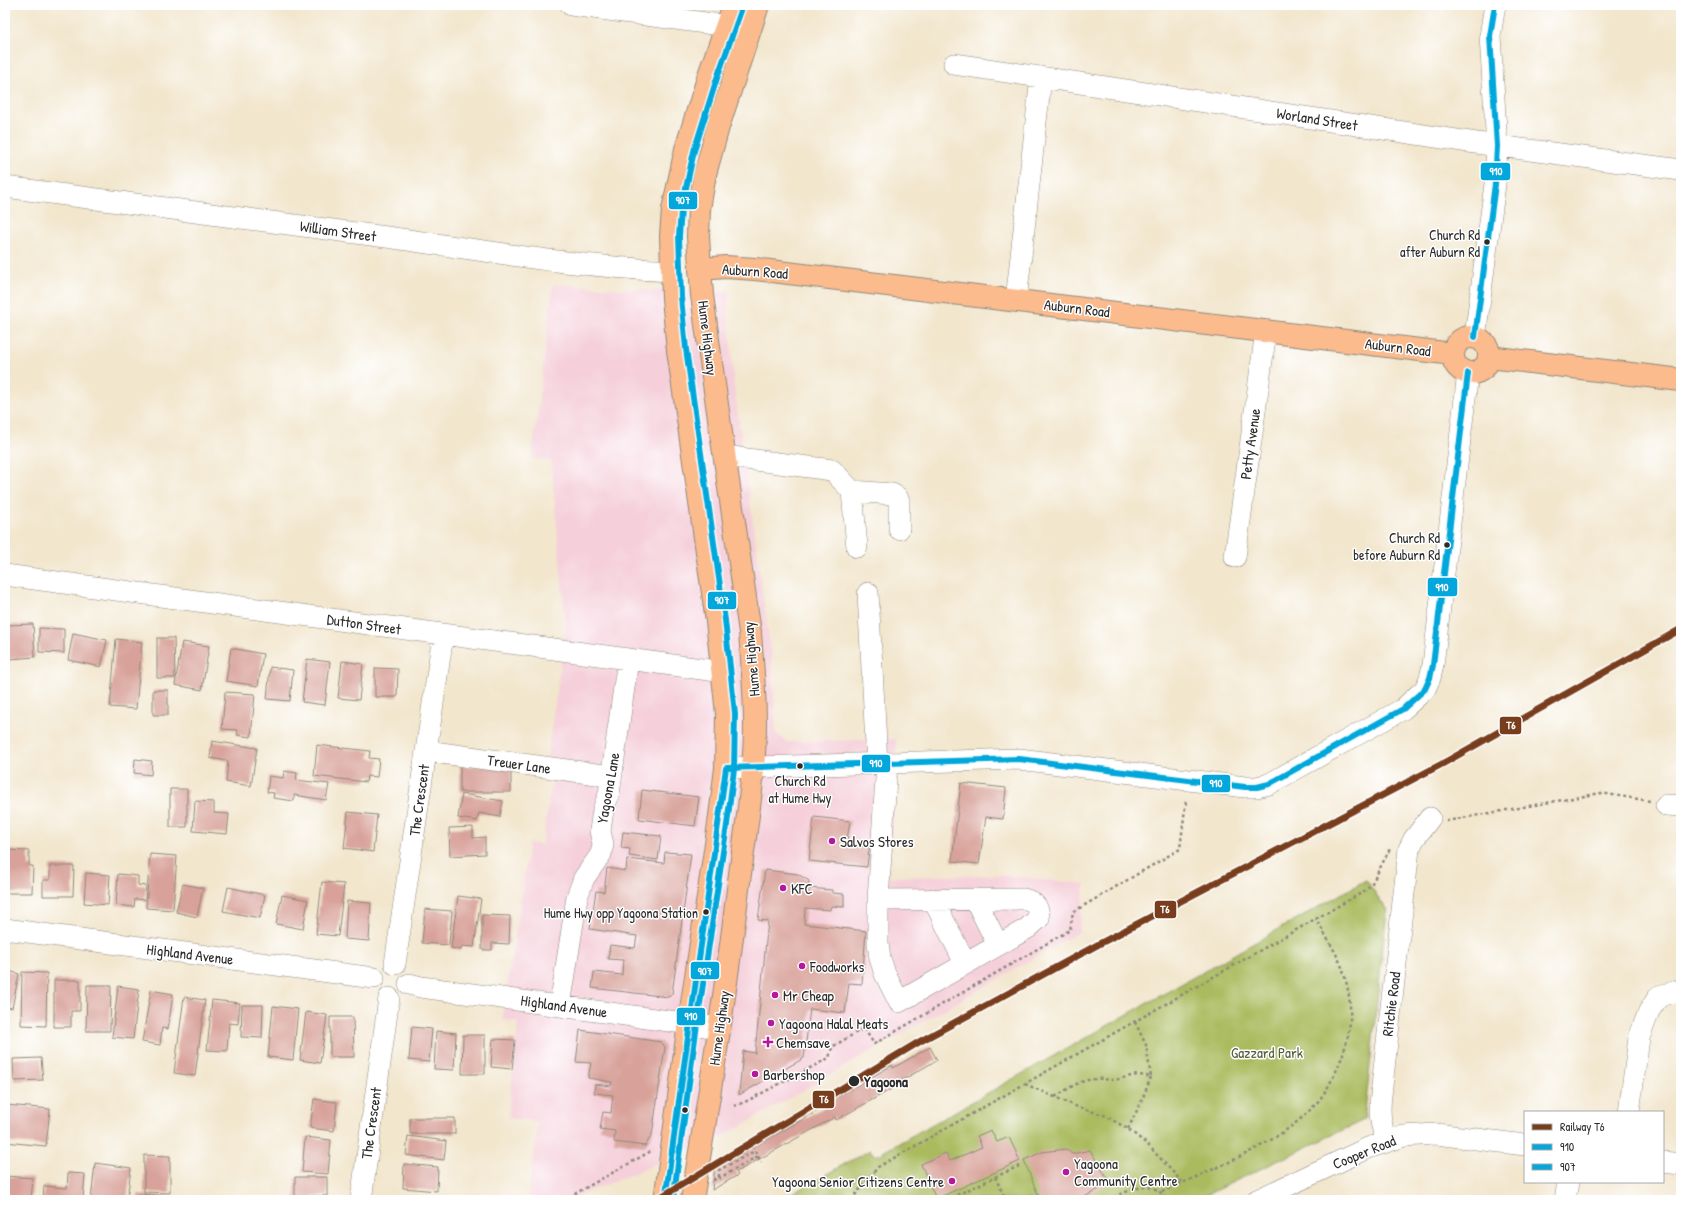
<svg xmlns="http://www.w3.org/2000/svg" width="1686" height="1205" font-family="'Patrick Hand',sans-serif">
<rect width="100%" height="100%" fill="#fff"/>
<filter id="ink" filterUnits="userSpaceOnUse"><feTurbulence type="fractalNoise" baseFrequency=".025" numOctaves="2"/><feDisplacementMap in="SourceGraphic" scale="8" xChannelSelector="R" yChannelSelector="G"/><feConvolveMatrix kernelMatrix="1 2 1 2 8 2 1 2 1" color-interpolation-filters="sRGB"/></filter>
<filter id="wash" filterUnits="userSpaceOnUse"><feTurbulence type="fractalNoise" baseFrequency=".012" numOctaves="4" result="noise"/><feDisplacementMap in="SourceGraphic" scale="16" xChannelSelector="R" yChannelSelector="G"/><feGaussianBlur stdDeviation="0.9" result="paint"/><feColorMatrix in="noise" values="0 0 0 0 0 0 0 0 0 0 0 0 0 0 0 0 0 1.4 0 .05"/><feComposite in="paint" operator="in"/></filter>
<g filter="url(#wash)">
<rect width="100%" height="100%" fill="#f2e6cd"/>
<path fill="#f5cfda" d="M553 284 642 290 729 291 728 306 734 386 772 661 776 733 787 742 896 739V788L888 877 1000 875 1085 884 1079 932 722 1137 568 1200H528L538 1122 508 1118 518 1022 502 1020 529 843 542 845 553 774 545 772 566 626 551 461 532 458Z"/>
<path fill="#aabb5f" stroke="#6a7345" d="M1366 880 1387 910 1364 1120 1195 1200H780L870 1150 876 1156Z"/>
<g id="blocks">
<path fill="#d8a29a" d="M33 624 35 657 9 659 7 625Z
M39 628 64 629V653L39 652Z
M73 633 107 640 101 667 68 660Z
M157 638H174L175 678H157Z
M116 639 142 642 136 709 110 707Z
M182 642 209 646 202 690 175 685Z
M231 648 263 654 258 686 226 681Z
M307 659 330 662 325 705 302 702Z
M342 661 363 664 359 700 338 698Z
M270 667 293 670 290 701 267 699Z
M375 668 398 669 397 697H375Z
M153 690H168V715H153Z
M225 692 255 694 251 737 237 735 238 730 222 729Z
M212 741 257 748 251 786 226 782 228 761 210 758Z
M317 745 370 751 369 758 379 759 377 777 367 776 366 782 314 776Z
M135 759 152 761 151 775 134 773Z
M460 766 511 767V792H460Z
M284 771 297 773 296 780 329 784 326 800 294 795V801L273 798 274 793 267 792 269 776 283 778Z
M961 783 1006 788 1003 819 986 817 979 864 952 861Z
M170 789H187V827H170Z
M642 790 699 797 695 826 639 819Z
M462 794 503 801 500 817 479 813 477 821 458 818Z
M195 801 214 802V813L229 814 227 834 193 831Z
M348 812 377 815 373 852 344 848Z
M814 817 850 821 847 840 870 842 867 867 809 861Z
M473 827V838L485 837V854L450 856 449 828Z
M623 832 661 836 658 860 629 856 630 849 621 848Z
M5 850 29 851V866H33L32 893H5Z
M665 852 691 854 672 994 669 997 592 988 594 972 622 975 623 960 608 959 610 945 635 948 637 936 590 929 596 891 604 892 607 868 626 871 627 859 664 863Z
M150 854 177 856 173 910 146 908Z
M50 866H74L73 896H43V880H50Z
M765 870 798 874 809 881 808 888 832 890V893L844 894V907L831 906 830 910 805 908 804 924 866 931 862 984 849 983 845 1013 810 1009 804 1058 739 1095 743 1051 755 1053 768 921 758 920Z
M86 873 110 875 108 905 84 903Z
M118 874 138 876V885L146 886 145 900 135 899 134 907 116 905Z
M322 882 344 884 338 936 316 934Z
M183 884 203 888 197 917 176 912Z
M228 887 265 895 260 918 223 911Z
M282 895 308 900 303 929 276 924Z
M458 896 481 899 474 947 462 946 461 950 451 948Z
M347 901 371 903 369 941 345 939Z
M425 909 452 911 449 945 422 943Z
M482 915 510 916 509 944 492 943V950H482Z
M5 970 19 974 12 1008 5 1006Z
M22 972 47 973 46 1026 21 1025Z
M54 980H80V1011H71V1027H54Z
M87 985H111L110 1031H86Z
M118 986 139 989 133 1039 112 1037Z
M151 990 173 994 168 1029 162 1028 160 1045 142 1042Z
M184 997 205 1000 195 1076 174 1073Z
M212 1000 240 1003 238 1024 229 1023 227 1051 207 1050Z
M242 1005H263L262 1038 241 1037Z
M273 1006 298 1009 293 1060 268 1057Z
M306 1012 327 1015 320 1063 300 1060Z
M330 1017H353L354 1057H330Z
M412 1027 432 1029 429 1062 409 1060Z
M580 1030 661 1042 665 1047 652 1135 645 1146 614 1142 615 1131 600 1129 603 1112 611 1113 613 1095 594 1093 595 1084 611 1086 612 1082 588 1078 591 1063 576 1062Z
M436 1031 456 1033 454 1070 434 1069Z
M463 1035H485V1074H462Z
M493 1039 515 1040 512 1069 491 1067Z
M930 1047 937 1060 901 1081 902 1083 836 1120 835 1117 736 1172 738 1175 712 1190 715 1166 729 1159 730 1161 745 1153V1152L828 1105 827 1103 892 1065 893 1068Z
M41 1058 43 1080 14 1081 13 1059Z
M314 1099 337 1102 334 1131 310 1128Z
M7 1105 50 1109 46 1146 5 1142Z
M410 1118H455V1134H410Z
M991 1130 997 1142 1009 1137 1020 1161 936 1199 921 1164 946 1153 950 1161 982 1147 977 1136Z
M408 1136 446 1141 444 1160 406 1155Z
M305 1137 331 1140 328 1174 302 1172Z
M1066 1149 1072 1154 1090 1150 1110 1183 1079 1200H1040L1024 1160 1042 1152Z
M144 1155 170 1156V1193L144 1192Z
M95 1163 131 1168 127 1200H91Z
M404 1164 438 1167 437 1191 403 1188Z
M68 1173 85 1174 83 1200H43L44 1186 67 1188Z
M5 1176 33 1178 31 1200H5Z
M295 1177H327V1196H313V1200H295Z
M138 1194 177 1197V1200H138Z
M185 1197 203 1199V1200H185Z"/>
</g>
</g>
<g filter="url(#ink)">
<use href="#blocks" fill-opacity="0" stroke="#8e887c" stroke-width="1"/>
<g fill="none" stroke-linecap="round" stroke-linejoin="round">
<defs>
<path id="minor" d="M571 5 728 26
M954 64 1476 143 1681 170
M5 187C135 204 264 221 394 238 486 251 579 267 672 271
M1016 301 1041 77
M1475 337 1495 184 1497 146 1490 36 1495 5
M724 456 832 470 852 491 857 547
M852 491 892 494 897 497 899 501V529
M1235 557 1266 331
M5 575 724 672
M868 593 877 763
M426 751 611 776
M726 768 1019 759 1245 787H1257L1269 784 1403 709 1425 689 1430 678 1433 665 1468 373
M1666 805 1681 806
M933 899 965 963
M975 899 998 945
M878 900 1024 899C1034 902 1039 906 1039 918L1028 928 899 1002 885 974 880 958 878 943V900L887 763
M5 929 374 978
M395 964 443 635
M409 984 421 987 720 1028
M560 1006 577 897 584 878 601 854 603 844 600 831 603 810 609 794 628 659
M1629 1112 1639 1038 1649 1011 1659 996 1681 990
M1387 1141C1380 1125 1379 1112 1381 1095L1409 849 1414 839 1430 818
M1663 1162 1681 1164
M361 1200 389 998
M1257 1200 1368 1148 1404 1136 1436 1134 1525 1145
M1565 1200 1568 1182"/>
<path id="major" d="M700 269 726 267 755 269 1453 354
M1453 355a18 18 0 1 1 36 0a18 18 0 1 1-36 0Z
M1489 357 1681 380"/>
<path id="highway" d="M665 1200 689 1023 719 824 726 768 727 714 717 621 678 350 673 298 671 236 673 210 686 149 709 75 734 5
M692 1200C709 1099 725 999 737 897 744 840 755 781 755 723 755 692 752 662 750 632L713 377 702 295 698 237 699 209 705 174 718 127 758 5"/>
</defs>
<use href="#minor" stroke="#8e887c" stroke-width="22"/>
<use href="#major" stroke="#8e887c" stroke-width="24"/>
<use href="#highway" stroke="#8e887c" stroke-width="24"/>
<path stroke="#8e887c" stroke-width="2.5" stroke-dasharray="3 3" stroke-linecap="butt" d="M1446 821 1601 793 1650 801
M1025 1084 1080 1108 1104 1115 1128 1129 1148 1145 1182 1182
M1055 1097C1068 1089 1079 1080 1095 1079 1101 1078 1108 1080 1114 1080 1130 1077 1134 1073 1151 1077L1146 1045 1135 1022
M734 1106 745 1102 829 1058 832 1047 864 1028 874 1044 1070 930 1073 912 1180 849 1186 801
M1128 1129 1142 1100 1151 1077
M752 1146 761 1162
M719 1177V1170L755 1151
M995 1177 1006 1200
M713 1179 716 1180 758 1156
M1162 1192C1208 1171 1275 1146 1310 1110 1324 1097 1333 1079 1340 1062 1353 1029 1353 1003 1343 970 1338 955 1324 933 1316 919
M564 1200 653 1150
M851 1200 878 1167 1363 892 1371 885 1391 847
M912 1200H921
M946 1200 1019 1166
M1109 1200C1127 1191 1154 1176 1166 1200"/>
<use href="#minor" stroke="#fff" stroke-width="21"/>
<use href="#major" stroke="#fbbb8d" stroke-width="22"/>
<use href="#highway" stroke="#fbbb8d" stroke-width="22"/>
<defs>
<path id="bus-1" d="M1475 337 1495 184 1497 146 1490 36 1495 5
M665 1200 726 768 1019 759 1245 787H1257L1269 784 1403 709 1425 689 1430 678 1433 665 1468 373"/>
<path id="bus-2" d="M673 1200 697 1024 727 825 734 769 735 714 725 620 686 349 681 297 679 236 681 211 694 151 717 78 742 8"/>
</defs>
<use href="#bus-1" stroke="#fff" stroke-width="9"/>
<use href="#bus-2" stroke="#fff" stroke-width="9"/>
<use href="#bus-1" stroke="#04a7db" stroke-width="6"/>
<use href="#bus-2" stroke="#04a7db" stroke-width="6"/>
<defs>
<path id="rail-1" d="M656 1200 919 1042 1099 944 1442 764 1681 629"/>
</defs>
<use href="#rail-1" stroke="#fff" stroke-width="10"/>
<use href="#rail-1" stroke="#783d1d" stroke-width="7"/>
</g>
</g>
<g fill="#2b2b2b" stroke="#fff" stroke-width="1.5">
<circle cx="1487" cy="242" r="3.5"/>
<circle cx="1447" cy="545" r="3.5"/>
<circle cx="800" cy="766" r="3.5"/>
<circle cx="706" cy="912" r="3.5"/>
<circle cx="854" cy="1081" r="6"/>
<circle cx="685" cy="1110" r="3.5"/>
</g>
<g fill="#b5179e" stroke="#fff" stroke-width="1.5">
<circle cx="832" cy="841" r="4"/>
<circle cx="783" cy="888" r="4"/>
<circle cx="802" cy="966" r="4"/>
<circle cx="775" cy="995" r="4"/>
<circle cx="771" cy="1023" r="4"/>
<path d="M766 1036h4v4h4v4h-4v4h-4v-4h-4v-4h4z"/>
<circle cx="755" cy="1074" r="4"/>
<circle cx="1066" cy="1172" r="4"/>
<circle cx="952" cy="1181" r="4"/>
</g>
<g text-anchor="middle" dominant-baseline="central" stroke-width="3" stroke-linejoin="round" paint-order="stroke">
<g font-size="14" fill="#2b2b2b" stroke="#fff" text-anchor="end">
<text x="1480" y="234">Church Rd<tspan x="1480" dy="17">after Auburn Rd</tspan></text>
<text x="1440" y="537">Church Rd<tspan x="1440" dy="17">before Auburn Rd</tspan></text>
<text x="800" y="780" text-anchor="middle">Church Rd<tspan x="800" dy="17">at Hume Hwy</tspan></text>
<text x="698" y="912">Hume Hwy opp Yagoona Station</text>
</g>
<g font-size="15" fill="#2b2b2b" stroke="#fff">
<text transform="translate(1317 119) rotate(9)">Worland Street</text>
<text transform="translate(338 231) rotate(8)">William Street</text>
<text transform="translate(755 271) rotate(4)">Auburn Road</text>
<text transform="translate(1077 308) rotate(7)">Auburn Road</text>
<text transform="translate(708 338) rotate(83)">Hume Highway</text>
<text transform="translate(1398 347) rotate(7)">Auburn Road</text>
<text transform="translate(1250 444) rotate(-82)">Petty Avenue</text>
<text transform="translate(364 624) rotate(8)">Dutton Street</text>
<text transform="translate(751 659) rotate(-95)">Hume Highway</text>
<text transform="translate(519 764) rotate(8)">Treuer Lane</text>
<text transform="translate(608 788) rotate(-80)">Yagoona Lane</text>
<text transform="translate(419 800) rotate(-82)">The Crescent</text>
<text transform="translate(190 954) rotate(7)">Highland Avenue</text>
<text transform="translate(1391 1004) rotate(-83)">Ritchie Road</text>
<text transform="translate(564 1006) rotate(8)">Highland Avenue</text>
<text transform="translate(719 1028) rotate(-82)">Hume Highway</text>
<text transform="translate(371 1123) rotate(-82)">The Crescent</text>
<text transform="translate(1364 1152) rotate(-22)">Cooper Road</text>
</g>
<g font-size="15" fill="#2b2b2b" stroke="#fff" text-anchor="start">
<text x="840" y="841">Salvos Stores</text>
<text x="791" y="888">KFC</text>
<text x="810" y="966">Foodworks</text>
<text x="783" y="995">Mr Cheap</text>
<text x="779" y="1023">Yagoona Halal Meats</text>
<text x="776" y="1042">Chemsave</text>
<text x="763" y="1074">Barbershop</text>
<text x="1074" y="1163">Yagoona<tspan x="1074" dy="17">Community Centre</tspan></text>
<text x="944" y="1181" text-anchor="end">Yagoona Senior Citizens Centre</text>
</g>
<g font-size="15" fill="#575d3d" stroke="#fff">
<text x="1267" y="1052">Gazzard Park</text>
</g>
<g font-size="15" font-weight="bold" fill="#2b2b2b" stroke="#fff" text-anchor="start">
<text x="864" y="1081">Yagoona</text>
</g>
</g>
<g stroke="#fff" stroke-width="1.5">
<rect x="1480" y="162" width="31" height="19" rx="4" fill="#04a7db"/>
<rect x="668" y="191" width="30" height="19" rx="4" fill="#04a7db"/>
<rect x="1427" y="577" width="31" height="20" rx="4" fill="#04a7db"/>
<rect x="707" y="591" width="30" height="19" rx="4" fill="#04a7db"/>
<rect x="1499" y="716" width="23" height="19" rx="4" fill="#783d1d"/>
<rect x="861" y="754" width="30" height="19" rx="4" fill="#04a7db"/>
<rect x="1201" y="774" width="30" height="19" rx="4" fill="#04a7db"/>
<rect x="1154" y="900" width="23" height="19" rx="4" fill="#783d1d"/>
<rect x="690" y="961" width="30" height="19" rx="4" fill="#04a7db"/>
<rect x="676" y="1007" width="30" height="19" rx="4" fill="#04a7db"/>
<rect x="812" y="1090" width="23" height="19" rx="4" fill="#783d1d"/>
</g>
<g font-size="11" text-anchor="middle" font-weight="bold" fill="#fff">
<text x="1496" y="175">910</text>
<text x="683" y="204">907</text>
<text x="1442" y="591">910</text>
<text x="722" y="604">907</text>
<text x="1511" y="729">T6</text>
<text x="876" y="767">910</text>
<text x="1216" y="787">910</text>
<text x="1165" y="913">T6</text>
<text x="705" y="975">907</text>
<text x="691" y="1020">910</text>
<text x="824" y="1103">T6</text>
</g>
<rect width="1686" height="1205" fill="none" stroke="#fff" stroke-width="20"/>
<rect x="1524" y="1111" width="140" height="72" fill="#ffffff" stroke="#aaaaaa"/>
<rect x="1532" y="1124" width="20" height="6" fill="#783d1d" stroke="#aaaaaa"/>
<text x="1560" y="1131" font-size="12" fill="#2b2b2b">Railway T6</text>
<rect x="1532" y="1144" width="20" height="6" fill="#04a7db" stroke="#aaaaaa"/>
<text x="1560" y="1151" font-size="12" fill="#2b2b2b">910</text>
<rect x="1532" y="1164" width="20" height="6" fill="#04a7db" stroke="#aaaaaa"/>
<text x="1560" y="1171" font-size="12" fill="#2b2b2b">907</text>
</svg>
